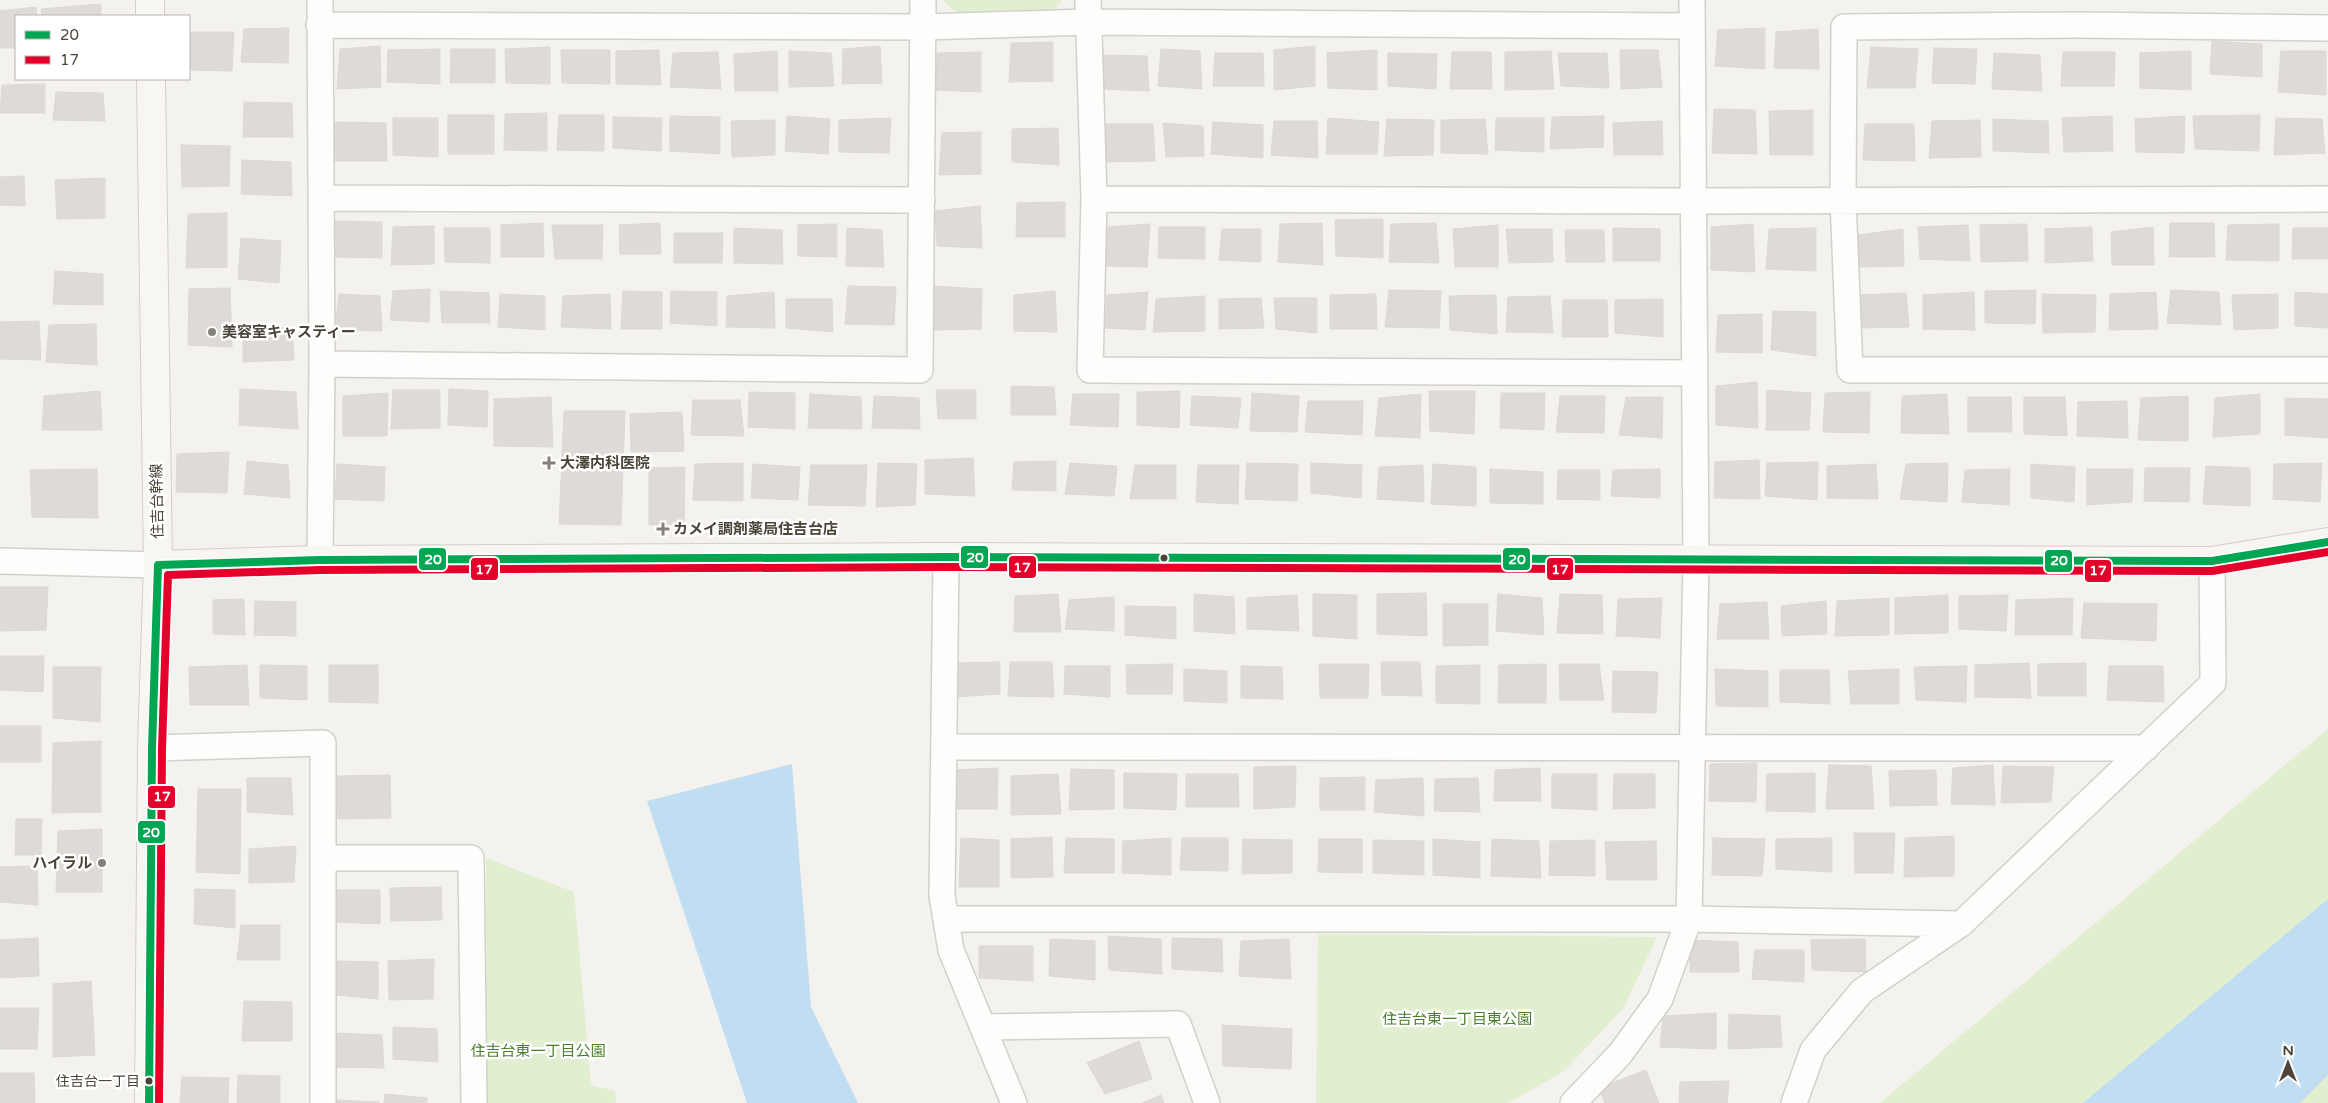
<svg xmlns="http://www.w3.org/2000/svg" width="2328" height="1103" font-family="'Varela Round','Noto Sans JP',sans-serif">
<rect width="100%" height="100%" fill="#f4f2ee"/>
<path fill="#e1eecf" d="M942 0H1062L1055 9 956 12Z
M2328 729V1103H1880Z
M486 858 574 892 591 1085 615 1091 616 1103H487Z
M1318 934 1657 937 1623 1009 1564 1071 1509 1103H1316Z"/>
<path fill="#c0ddf1" d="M792 764 811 1007 858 1103H747L647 801Z
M2328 899V1075L2300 1103H2083Z"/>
<path fill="#dedbd6" stroke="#dcd9d4" d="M101 4V16H42L41 9Z
M36 7 37 16H16V48H0V11Z
M289 28 288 63 241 62 244 29Z
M1765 28V69L1715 66 1718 30Z
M1818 29 1819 69 1774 68 1776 32Z
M191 32H234L232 71 189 70Z
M2212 41 2262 44V77L2210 74Z
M1053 42V81L1009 82 1011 43Z
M380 46 381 87 337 89 340 49Z
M880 46 882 83 842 84 843 49Z
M1315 46V86L1274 90V50Z
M550 47V84L506 83 505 49Z
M1871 47 1918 49 1915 88H1867Z
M1934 48 1977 49 1975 84 1932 83Z
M440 49V84L387 82 388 50Z
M451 49H495V83H450Z
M1161 49 1200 51 1202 89 1158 86Z
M561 50H610V84L562 83Z
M659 50 661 85 616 84V51Z
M1377 50V90L1328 88 1327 53Z
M1620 50H1658L1662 87 1621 89Z
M777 51 778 91H735L734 54Z
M789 51 831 53 834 86 789 87Z
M1551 51 1554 89 1505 90V52Z
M2191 51V90L2140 88V53Z
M2281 51H2326V95L2278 92Z
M718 52 721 89 670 87 673 53Z
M981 52V92L936 90 937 53Z
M1452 52H1491L1492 89H1450Z
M2063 52H2115L2114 86H2061Z
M1215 53H1263L1264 86H1213Z
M1388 53 1437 54 1436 89 1388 86Z
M1558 53H1607L1609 88 1561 86Z
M1994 53 2040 55 2042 91 1992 89Z
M1102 55 1147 56 1149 91 1100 89Z
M45 84V113H0L2 85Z
M56 92 103 93 105 121 53 120Z
M244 102 292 103 293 137H243Z
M1714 109 1755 110 1757 154 1712 153Z
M1813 110V155H1770L1769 111Z
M547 113V151L504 150 505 114Z
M448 115H494V154H448Z
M559 115H604V151L557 150Z
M2260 115 2259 151 2195 149 2193 116Z
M670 116 720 117V154L670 151Z
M787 116 830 119 828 154 785 151Z
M1604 116 1603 147 1550 149 1552 117Z
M2112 116 2113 151 2064 152 2062 118Z
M2185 116 2184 153 2136 152 2135 119Z
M613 117 662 118 661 151 613 148Z
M393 118H438V157L393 155Z
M891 118 889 153 839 152V120Z
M1328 118 1379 122 1377 154H1326Z
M1496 118H1544V152L1495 150Z
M2276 118 2322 119 2325 153 2274 155Z
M1387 119 1434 120 1433 155 1384 156Z
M1485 119 1488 154 1441 153V120Z
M1993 119 2048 121 2049 153 1993 151Z
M775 120V155L732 157 731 121Z
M1980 120 1981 157 1929 158 1932 121Z
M1274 121H1317L1318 158 1271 155Z
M1662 121 1663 155H1614L1613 123Z
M333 122 386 123 387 161H333Z
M1213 122 1263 125V158L1211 154Z
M1163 123 1203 126 1204 156 1166 157Z
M1106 124H1153L1155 161 1106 162Z
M1865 124H1914L1915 161 1863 160Z
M1058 128 1059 165 1012 162V129Z
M981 132V174L939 175 942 133Z
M181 145 230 146 229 186 182 187Z
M242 160 291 162 292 196 241 194Z
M24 176 25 206 0 205V177Z
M105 178V218L57 219 55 180Z
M1065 202V237H1016L1017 203Z
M980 206 982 248 937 246 935 211Z
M227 213V267L186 268 188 214Z
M1383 219V258L1336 256 1335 220Z
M334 221 382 222V258L333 257Z
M543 223 544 257H501V225Z
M660 223 661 254H620L619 225Z
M1322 223 1323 265 1278 262 1280 224Z
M1436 223 1439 263 1389 262 1391 224Z
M2170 223H2214L2215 257H2169Z
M837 224V257L798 256V225Z
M1150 224 1147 267 1106 266 1108 227Z
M1753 224 1755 272 1711 270V227Z
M2027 224 2028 261 1981 262 1980 225Z
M2279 224V261L2226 260 2228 225Z
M552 225H603L602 259H555Z
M1498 225V267H1455L1453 229Z
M1968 225 1970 261 1920 259 1918 227Z
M434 226V264L391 265 393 227Z
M1159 227H1205V259L1158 258Z
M2092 227 2093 261 2045 263V229Z
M2153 227 2154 265H2112L2111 232Z
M444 228H490V263L445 262Z
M734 228 782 230 783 264 734 263Z
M847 228 882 230 884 267 846 266Z
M1613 228 1660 229V261H1613Z
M1816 228V271L1766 269 1769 229Z
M2293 228H2328V259H2292Z
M1222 229H1261V262L1219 260Z
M1506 229H1552L1553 262 1509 263Z
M1903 229 1904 266 1858 267V235Z
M1565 230H1604L1605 262H1566Z
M674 233H723L722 263H674Z
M241 238 281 241 279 283 238 279Z
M55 271 103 274V305L53 304Z
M848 286 896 287 894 325 845 324Z
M933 286 982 289 981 329 934 330Z
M230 288 232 347 188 345 189 289Z
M430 289 429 322 390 320 393 291Z
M1389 290 1441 291 1439 328 1385 327Z
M2036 290 2035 324 1985 323V291Z
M2171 290 2219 292 2221 325 2167 323Z
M440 291 489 293 490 323H442Z
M623 291 662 292V329H621Z
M671 291 717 292V326L670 323Z
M1055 291 1057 332 1014 331V295Z
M774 292 775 328 726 327 727 296Z
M1148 292 1145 330 1105 328 1107 295Z
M1974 292 1975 330 1923 329V295Z
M2156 292 2158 329 2109 330 2110 294Z
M2295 292 2328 294V328L2295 326Z
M1906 293 1909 327 1858 328 1859 295Z
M339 294 380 296 382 331 335 330Z
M500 294 545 296V330L498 327Z
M610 294 611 329 561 327 563 296Z
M1376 294 1377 329H1330V295Z
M2042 294 2096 295 2095 332 2043 333Z
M2278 294V328L2234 330 2232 295Z
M1496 295 1497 334 1450 330 1449 296Z
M1205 296V331L1153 332 1156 299Z
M1550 296 1553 333 1506 332 1508 297Z
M1261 298 1264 328 1219 329V299Z
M1274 298H1317V333L1276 329Z
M786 299H832L833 332 786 328Z
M1663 299V337L1615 333V300Z
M1563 300H1607L1608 337H1562Z
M1773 311 1816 312V356L1771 350Z
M1762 314V353L1716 352 1718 315Z
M39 321 41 360 0 359V322Z
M96 324 97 365 46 362 49 325Z
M243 326 292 328 294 360 243 362Z
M1757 382 1758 428 1716 425V386Z
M1011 386 1054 387 1056 415H1011Z
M240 389 296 392 298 429 239 425Z
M449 389 488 391 487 427 448 425Z
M393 390H440V428L391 429Z
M936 390H976V419H938Z
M1767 390 1811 393 1809 430H1766Z
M100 391 102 430H42L44 396Z
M1180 391 1179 428 1137 425V392Z
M1429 391H1475L1474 434 1430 431Z
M749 392 795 393V429L748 427Z
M1870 392 1869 433 1823 432 1825 393Z
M388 393 387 436H343V396Z
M1252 393 1299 396 1297 432 1250 431Z
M1501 393H1545L1544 430 1500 428Z
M810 394 861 397 862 429 808 428Z
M1073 394H1119L1118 427 1070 425Z
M1421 394 1420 438 1375 436 1379 398Z
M1947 394 1949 434 1901 433 1902 396Z
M2260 394V434L2213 437 2215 398Z
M874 396 919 398 920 429 872 428Z
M1192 396 1241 398 1238 428 1190 425Z
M1560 396H1605L1604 433 1556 432Z
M2188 396V441L2138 440 2141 398Z
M551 397 553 447 494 446V399Z
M1626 397H1663L1662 438 1619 435Z
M1968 397H2011L2012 432H1968Z
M2024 397H2065L2067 436 2024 434Z
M2285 398 2328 399V438L2285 435Z
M693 400H740L744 436 691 435Z
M1308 401H1363L1362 435 1305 432Z
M2127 401 2128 438 2077 436 2078 402Z
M564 411H625L621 525 559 524Z
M682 412 684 451 631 452 630 414Z
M229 452 227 493 176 492 177 454Z
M973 458 975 496 925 494V460Z
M1759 460 1760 499 1714 498 1715 462Z
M247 461 288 465 290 498 244 494Z
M1056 461V491L1012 490 1014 462Z
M1818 462 1817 500 1765 496 1767 463Z
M743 463V501L693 500 695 464Z
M878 463 917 464 915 505 876 507Z
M1070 463 1117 466 1114 496 1065 494Z
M1247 463 1298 464 1297 501 1245 499Z
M1311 463 1362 465 1361 498 1311 493Z
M1948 463 1947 502 1900 499 1906 464Z
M2322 463 2320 502 2273 499 2274 464Z
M337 464 385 467 384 501 335 499Z
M753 464 800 467 798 500 751 498Z
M1433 464 1476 467V506L1431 504Z
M1876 464 1878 499 1827 498V466Z
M2031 464 2075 467 2074 502 2031 498Z
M811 465H867L865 506 808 505Z
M1135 465H1176V499H1130Z
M1198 465H1239L1238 504 1196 502Z
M1423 465 1424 502 1377 499 1379 467Z
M2206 466 2250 468V506L2203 504Z
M685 467 684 525H649V468Z
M2145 468H2190L2189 502 2144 501Z
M97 469 98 518 32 517 30 470Z
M1490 469 1543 472V504L1490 503Z
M1660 469V498L1611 496 1613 470Z
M2010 469 2009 505 1962 502 1965 470Z
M2087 469H2133L2132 502 2087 505Z
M1558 470H1600V500L1557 499Z
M0 587H48L46 630 0 631Z
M1426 593 1427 636 1377 634V594Z
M1058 594 1061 632H1014L1015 596Z
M1194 594 1234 597 1235 634 1194 631Z
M1313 594 1357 595V639L1313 636Z
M1498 594 1542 598 1544 635 1496 631Z
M1560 594 1602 595 1603 634 1557 633Z
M1297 595 1299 631 1247 629V598Z
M1948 595V633L1895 634V598Z
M2008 595 2006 631 1959 629V596Z
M1114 597V631L1065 629 1069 600Z
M1662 598 1660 638 1616 636 1618 599Z
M1889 598V635L1835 636 1837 601Z
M2073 598 2072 635H2015L2016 600Z
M244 599 245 635 213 634V600Z
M255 601 296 602V636L254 635Z
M1826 601 1827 634 1782 636 1781 606Z
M1767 602 1769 639H1717L1720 604Z
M2084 603 2157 604 2156 641 2081 638Z
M1443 604H1488V645L1443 646Z
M1125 606 1176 607V639L1125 635Z
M0 656H44L43 692 0 690Z
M1000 662V694L954 697 953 663Z
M1010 662H1052L1054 697 1008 696Z
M1381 662H1420L1422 696 1382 695Z
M2029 663 2031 698 1975 697V665Z
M2086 663V696H2038V664Z
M1173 664 1172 694H1127L1126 665Z
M1319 664H1369L1368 698H1320Z
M1546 664V703H1498L1499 665Z
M1559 664H1599L1604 700H1560Z
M247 665 249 705H190L189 667Z
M260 665 307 666V700L260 698Z
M329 665H378V703L329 702Z
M1480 665V704L1436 703V666Z
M1065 666H1110V697L1064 694Z
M1241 666 1282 667 1283 699 1241 698Z
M1967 666 1966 702 1916 700 1914 667Z
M2109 666H2163L2164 702 2107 700Z
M53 667H101L100 722 53 718Z
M1184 669 1227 671V703L1184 701Z
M1715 669 1768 671V707L1716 706Z
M1899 669V704H1851L1848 671Z
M1780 670H1829L1830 704 1780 702Z
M1613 671 1658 672 1656 713 1612 712Z
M0 726H41V762H0Z
M101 741V812L52 813 53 743Z
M1757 763 1756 802 1709 801 1710 764Z
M1829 765 1871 766 1874 809H1826Z
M1993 765 1995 805 1951 804 1953 768Z
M1296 766 1295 807 1254 809V767Z
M2003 766 2054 767 2051 802 2001 803Z
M998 768 997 809H954V770Z
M1540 768 1541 801H1494L1495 770Z
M1071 769 1114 770V809L1069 810Z
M1936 770 1937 805 1890 806 1889 771Z
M1124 773 1177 774 1176 810 1124 808Z
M1815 773V812L1766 811 1767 774Z
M1058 774 1061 814 1011 815V776Z
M1186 774H1238L1239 807H1186Z
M1552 774H1597V810L1552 808Z
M1614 774H1655V808L1613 809Z
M390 775 391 818 338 819 337 776Z
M1365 777V810H1320V778Z
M247 778H291L293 815 247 812Z
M1423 778 1424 816 1374 812 1376 780Z
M1478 778 1480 812 1434 811 1435 779Z
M198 789H241L240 874 196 872Z
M16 819H42L41 855H15Z
M102 829V892H56L58 831Z
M1854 833H1895L1893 873H1855Z
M1954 836V876L1904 877 1905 838Z
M1052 837 1053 877 1011 878V839Z
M961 838 999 840V887H959Z
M1066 838 1114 839V873H1064Z
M1171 838V875L1122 873 1123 841Z
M1182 838H1228V871L1180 870Z
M1713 838 1765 839 1762 876 1712 875Z
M1832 838V872L1776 869V839Z
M1243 839 1292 840V873L1242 874Z
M1319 839H1362V873L1318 872Z
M1433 839 1480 842V878L1433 875Z
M1492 839 1539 841 1541 878 1491 876Z
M1373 840 1424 841V875L1373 873Z
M1595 840V876L1549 875 1550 841Z
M1656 841 1657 880H1607L1605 842Z
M296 846 294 882 249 883V849Z
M37 866 38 905 0 902V867Z
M441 887 442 920 391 921 390 888Z
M195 889 235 890V928L194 924Z
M333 890H380V924L335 922Z
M241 925H280V960H237Z
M1108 936 1161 939 1162 974 1109 970Z
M38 938 39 976 0 978V940Z
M1172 938 1222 939 1223 972 1172 969Z
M1050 939 1095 941V980L1049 976Z
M1289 939 1291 979 1239 976 1241 941Z
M1865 939 1866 972 1812 970 1811 940Z
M1690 940 1738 942 1739 972H1690Z
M979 946H1033V981L979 978Z
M1755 950H1804V982L1752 979Z
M434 959 433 999 389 1000 388 961Z
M337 961 378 962V999L337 995Z
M91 981 95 1055 53 1057V984Z
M244 1001 292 1002V1041H242Z
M0 1008H39L37 1049H0Z
M1716 1013V1049L1660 1047 1663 1016Z
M1729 1014 1780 1016 1782 1047 1728 1049Z
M1222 1025 1292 1029 1291 1069 1223 1066Z
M393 1027 437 1029 438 1062 393 1059Z
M333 1033 382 1035 384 1068 335 1067Z
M1139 1041 1152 1079 1105 1094 1087 1063Z
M1646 1070 1659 1103H1605L1599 1088Z
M0 1073H34L35 1103H0Z
M238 1075 280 1076V1103H237Z
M182 1077 229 1078 228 1103H180Z
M1729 1081 1727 1103H1679L1680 1082Z
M385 1094 427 1098V1103H384Z
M1161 1095 1164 1103H1142Z
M336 1100 379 1102V1103H336Z"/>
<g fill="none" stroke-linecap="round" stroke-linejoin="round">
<defs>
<path id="street" d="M320 0 322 364 320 560
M1088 0 1094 199 1090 370 1693 373
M319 25 923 27 1088 22 1691 26
M2328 28 2076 25 1844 27 1843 200 1850 370H2328
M321 198 922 200
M1094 199 1693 201 2328 199
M322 364 920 370 923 0
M946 557 942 896 951 950 1014 1103
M0 561 158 565
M944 747 2146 748
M152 748 323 743V1103
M325 858H471L474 1103
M946 919H1689L1961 924
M983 1027 1178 1024 1207 1103
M1573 1103 1620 1054 1660 999 1689 919 1696 560 1692 0
M1794 1103 1813 1050 1862 991 1961 924 2213 683 2212 561"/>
<path id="secondary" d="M150 0V16
M158 565 320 560 946 557 2212 561 2328 542
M149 1103 152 748 158 565 151 79"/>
</defs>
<use href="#street" stroke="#d2d0cb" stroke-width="28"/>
<use href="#secondary" stroke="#d3cfc5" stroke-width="30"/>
<use href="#street" stroke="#fdfdfc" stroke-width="25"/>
<use href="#secondary" stroke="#f7f6f1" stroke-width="28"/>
<defs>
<path id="bus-1" d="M149 1103 152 748 158 565 320 560 946 557 2212 561 2328 542"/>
<path id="bus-2" d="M159 1103 162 748 168 575 320 570 946 567 2212 571 2328 552"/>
</defs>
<use href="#bus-1" stroke="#fff" stroke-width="11"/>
<use href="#bus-2" stroke="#fff" stroke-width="11"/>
<use href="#bus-1" stroke="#00a651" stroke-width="8"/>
<use href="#bus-2" stroke="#e4002b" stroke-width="8"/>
</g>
<g fill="#868178" stroke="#fff" stroke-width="2">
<circle cx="212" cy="332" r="5"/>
<path d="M546.5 455.5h5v5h5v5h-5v5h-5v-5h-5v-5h5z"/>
<path d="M660.5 521.5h5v5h5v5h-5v5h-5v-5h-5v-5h5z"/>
<circle cx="102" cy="863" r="5"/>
</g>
<g fill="#4b4439" stroke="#fff" stroke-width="2">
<circle cx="1164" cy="558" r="4.5"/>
<circle cx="149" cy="1081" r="4.5"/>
</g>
<g text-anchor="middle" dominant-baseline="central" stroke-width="5" stroke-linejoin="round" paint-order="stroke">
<g font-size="14" fill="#4b4439" stroke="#fff" text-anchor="end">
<text x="140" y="1081">住吉台一丁目</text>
</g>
<g font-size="15" font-weight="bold" fill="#4b4439" stroke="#fff" text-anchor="start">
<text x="222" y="332">美容室キャスティー</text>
<text x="560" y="463">大澤内科医院</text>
<text x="673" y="529">カメイ調剤薬局住吉台店</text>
<text x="92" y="863" text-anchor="end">ハイラル</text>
</g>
<g font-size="15" fill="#4b4439" stroke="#fff">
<text transform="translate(157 501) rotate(-91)">住吉台幹線</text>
</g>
<g font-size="15" fill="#4a7f2a" stroke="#fff">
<text x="1457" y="1019">住吉台東一丁目東公園</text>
<text x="538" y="1051">住吉台東一丁目公園</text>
</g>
</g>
<g stroke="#fff" stroke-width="2">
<rect x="960" y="545" width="29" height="24" rx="5" fill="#00a651"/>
<rect x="1502" y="547" width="29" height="24" rx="5" fill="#00a651"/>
<rect x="418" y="547" width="29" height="24" rx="5" fill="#00a651"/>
<rect x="2044" y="549" width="29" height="24" rx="5" fill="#00a651"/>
<rect x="1008" y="555" width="29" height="24" rx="5" fill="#e4002b"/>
<rect x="1546" y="557" width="28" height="24" rx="5" fill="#e4002b"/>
<rect x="470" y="557" width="29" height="24" rx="5" fill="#e4002b"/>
<rect x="2084" y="559" width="28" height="24" rx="5" fill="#e4002b"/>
<rect x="147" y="785" width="29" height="24" rx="5" fill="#e4002b"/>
<rect x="137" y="820" width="29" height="24" rx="5" fill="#00a651"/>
</g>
<g font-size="14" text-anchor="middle" font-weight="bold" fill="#fff">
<text x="975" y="562">20</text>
<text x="1517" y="564">20</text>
<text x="433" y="564">20</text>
<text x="2059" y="565">20</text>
<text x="1022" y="572">17</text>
<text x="1560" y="574">17</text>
<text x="484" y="574">17</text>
<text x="2098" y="575">17</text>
<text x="162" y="801">17</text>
<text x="151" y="837">20</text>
</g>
<rect x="15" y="15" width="175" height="65" fill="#ffffff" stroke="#b7b4b0"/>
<rect x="25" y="31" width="25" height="8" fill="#00a651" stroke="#b7b4b0"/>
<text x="60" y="40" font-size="15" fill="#4b4439">20</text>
<rect x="25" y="56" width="25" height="8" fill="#e4002b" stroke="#b7b4b0"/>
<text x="60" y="65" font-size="15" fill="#4b4439">17</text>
<g transform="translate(2288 1063)" stroke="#ffffff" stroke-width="4" paint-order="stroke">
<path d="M0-4L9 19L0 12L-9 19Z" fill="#4b4439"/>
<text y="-8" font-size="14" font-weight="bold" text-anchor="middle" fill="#4b4439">N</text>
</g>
</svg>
